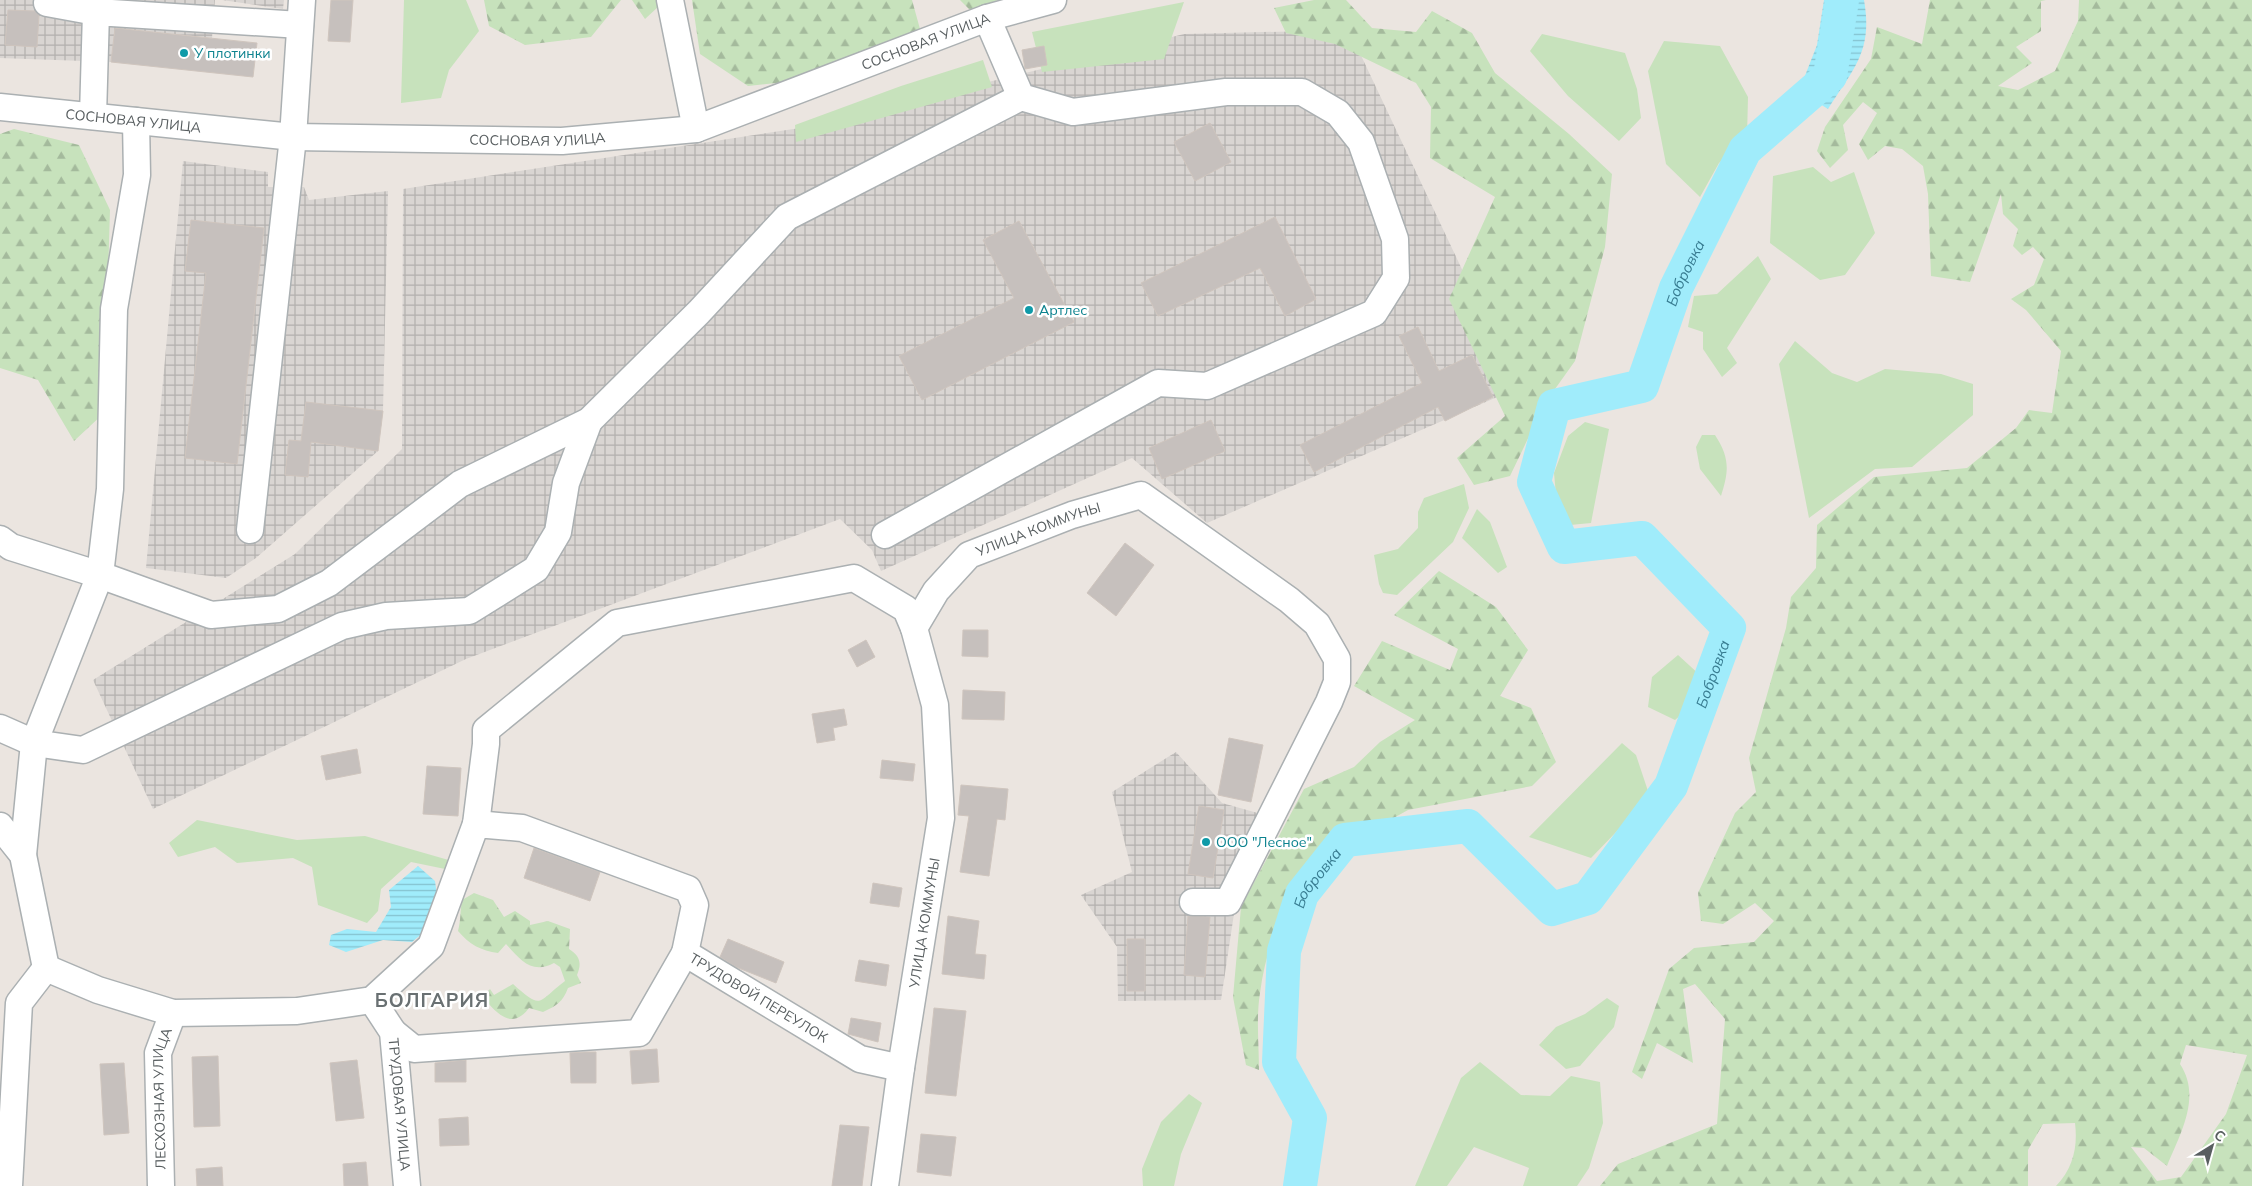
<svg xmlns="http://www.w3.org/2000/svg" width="2252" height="1186" font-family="Mulish,sans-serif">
<defs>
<pattern id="industrial-grid" width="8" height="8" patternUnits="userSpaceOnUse" patternTransform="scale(1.25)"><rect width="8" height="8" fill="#d9d5d2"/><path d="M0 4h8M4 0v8" fill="none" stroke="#b3b0ae"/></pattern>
<pattern id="forest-firs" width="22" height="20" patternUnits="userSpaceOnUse" patternTransform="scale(1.25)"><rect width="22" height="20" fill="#c7e2bc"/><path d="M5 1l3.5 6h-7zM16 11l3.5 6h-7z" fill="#a4ba9c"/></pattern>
<pattern id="water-rules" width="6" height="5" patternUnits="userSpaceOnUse" patternTransform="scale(1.25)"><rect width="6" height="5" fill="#a0ecfb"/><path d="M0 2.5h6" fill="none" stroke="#85c2cf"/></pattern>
</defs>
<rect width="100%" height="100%" fill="#ebe5e0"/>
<path fill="url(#industrial-grid)" d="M0 0H215L212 38 115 28 111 62 0 58Z
M222 0H284L283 9Z
M1349 30 1518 388 1207 523 1132 458 881 571 872 550 840 519 466 659 153 809 93 680 295 554 402 449 403 189 800 128 1184 34Z
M183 161 268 172V187H304L309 200 388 191 383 411 378 451 256 558 226 578 146 568Z
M1176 752 1222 803 1279 819 1235 907 1221 1000 1118 1001 1117 947 1081 895 1132 872 1112 792Z"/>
<path fill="#c7e2bc" d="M404 0H466L479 31 449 70 441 98 401 103Z
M1184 2 1164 59 1042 72 1032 32Z
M1542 34 1625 53 1637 89 1641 118 1619 141 1568 96 1530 51Z
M1664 41 1720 46 1748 97 1747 137 1719 163 1700 197 1666 164 1648 71Z
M983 60 992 87 796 142 795 125 901 86Z
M1813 167 1831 182 1854 172 1875 233 1845 275 1820 280 1770 243 1773 176Z
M1758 256 1771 279 1727 348 1737 363 1722 377 1703 349V332L1688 327 1694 296 1717 294Z
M1795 341 1832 373 1857 382 1885 369 1941 374 1973 384V415L1912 467 1875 469 1809 518 1779 364Z
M1585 422 1609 429 1591 523 1570 525 1557 506 1554 473 1568 436Z
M1702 435H1715C1730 458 1729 471 1721 496L1700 469 1696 447Z
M1464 484 1469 508 1453 542 1397 595 1383 593 1379 584 1374 555 1398 549 1418 528V512L1424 498Z
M1477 509 1490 522 1507 567 1498 573 1462 538Z
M1678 655 1701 676 1692 705 1675 720 1648 707 1652 677Z
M1622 743 1636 755 1650 797 1591 858 1529 837Z
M197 820 297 840 365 836 459 863 450 870 411 862 381 889 378 911 367 923 318 905 312 867 293 858 237 863 215 847 178 857 169 843Z
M1607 998 1619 1006 1614 1027 1580 1066 1566 1069 1539 1045 1556 1027 1585 1014Z
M1480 1062 1521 1095 1550 1096 1571 1076 1600 1082 1603 1123 1589 1168 1577 1186H1523L1529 1168 1474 1147 1447 1186H1415L1461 1078Z
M1189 1094 1202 1103 1181 1154 1174 1186H1143L1142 1169 1161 1122Z"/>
<path fill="url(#forest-firs)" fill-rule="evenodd" d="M484 0H621L591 37 525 45 489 26Z
M632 0H657L658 7 645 19Z
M692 0H912L920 29 786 82 748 86 700 54Z
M960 0H998L971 11Z
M1314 0H1346L1372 28 1416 32 1432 11 1472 33 1495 73 1569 134 1612 174 1605 247 1575 361 1545 403 1510 476 1474 485 1457 458 1505 416 1449 299 1495 197 1430 158 1431 107 1416 83 1335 44 1286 33 1274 8Z
M1930 0H2046L2041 1V31L2016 47 2032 63 1998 86 2018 90 2055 71 2078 21 2079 0H2252V1186H2056C2073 1168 2078 1147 2075 1123L2043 1124 2028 1150V1186H1600L1618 1164 1717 1124 1725 1019 1695 984 1683 989 1693 1063 1657 1043 1642 1079 1632 1072 1669 969 1694 948 1754 942 1774 921 1755 903 1723 924 1701 921 1698 893 1735 813 1756 792 1749 758 1786 628 1791 597 1816 568 1817 525 1874 477 1967 468 2016 428 2029 410 2052 413 2061 351 2026 310 2011 299 2034 285 2044 259 2033 247 2022 255 2013 246 2018 229 2003 214 2001 194 1970 282 1931 276 1928 194 1923 166 1902 149 1885 146 1868 160 1859 144 1877 113 1863 102 1843 125 1848 150 1830 168 1817 151 1825 127 1871 59 1877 27 1922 44ZM2186 1045 2247 1055 2226 1114 2181 1177 2157 1181 2131 1147 2144 1148 2167 1166C2180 1134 2202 1097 2180 1064Z
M14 129 79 145 110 210 104 413 74 441 38 380 0 368V134Z
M1439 571 1496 607 1528 650 1500 696 1531 708 1556 762 1532 786 1408 810 1381 825 1339 826C1299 881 1269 924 1260 993 1256 1018 1259 1045 1259 1070L1246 1065 1233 997 1241 907 1304 789 1354 767 1380 742 1415 720 1354 686 1382 641 1450 670 1458 649 1394 615Z
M474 893 493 900 504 917 515 911 530 921V925L548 921 570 929 569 949C580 956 582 963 577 975L581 983 568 988C563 1002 556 1006 543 1012L529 1008C512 1031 496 1013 483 997L490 989 494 995 513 984C543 1011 537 1002 565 981L560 967 554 963C531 975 520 959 506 944L498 953C481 951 469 944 458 931 461 920 460 911 462 900Z"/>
<path fill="url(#water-rules)" d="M1824 0H1864C1873 51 1854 68 1828 109L1799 91 1817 45Z
M418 866 435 881 438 903 435 923 412 942 383 940 346 952 329 945 331 935 347 929 376 932 391 907 389 890Z"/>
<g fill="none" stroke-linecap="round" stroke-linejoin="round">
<path stroke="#a0ecfb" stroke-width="34" id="s1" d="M1300 1186 1310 1118 1279 1062 1284 951 1302 894 1345 840 1468 826 1552 909 1588 898 1671 786 1729 628 1642 538 1564 547 1534 482 1554 406 1642 386 1676 288 1745 150 1830 76 1842 0"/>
</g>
<path fill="#c6c0bd" stroke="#cfc5be" d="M331 0H353L350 42 328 41Z
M8 10 35 11 39 15 37 47 5 45Z
M115 28 257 43 253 77 111 62Z
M1044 46 1047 65 1025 69 1022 50Z
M1210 123 1231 162 1195 181 1174 142Z
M1275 217 1316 299 1285 316 1260 268 1158 316 1141 283Z
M191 220 264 228 237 464 185 458 206 273 185 271Z
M1019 221 1074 322 922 400 899 356 1014 298 983 240Z
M1418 327 1439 371 1472 355 1493 397 1445 421 1438 407 1314 472 1300 445 1422 383 1399 336Z
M306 402 383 411 378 451 311 442 308 477 285 475 289 440 301 441Z
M1211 420 1225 451 1162 479 1149 448Z
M1125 543 1154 565 1116 616 1087 593Z
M963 630H988V657L962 656Z
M866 640 875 657 857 667 848 650Z
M963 690 1005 692 1004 720 962 719Z
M844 709 847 725 833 728 835 740 817 743 812 714Z
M1229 738 1263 745 1251 802 1218 795Z
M357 749 361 773 326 780 321 756Z
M882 760 915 764 913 781 880 778Z
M427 766 461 768 458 816 423 814Z
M961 785 1008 789 1005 820 997 819 989 876 960 872 969 816 958 815Z
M1199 806 1224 810 1213 878 1188 874Z
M534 848 600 872 590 901 524 878Z
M873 883 902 888 899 907 870 903Z
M948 916 979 921 975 954 986 955 984 979 942 974Z
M1188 916 1210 917 1205 977 1184 975Z
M728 939 784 962 776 983 736 967 720 957Z
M1127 939H1145V991H1127Z
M859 960 889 965 886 986 855 981Z
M934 1008 966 1011 956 1096 925 1093Z
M851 1018 881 1023 878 1042 848 1034Z
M657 1049 659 1082 632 1084 630 1051Z
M585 1052H596V1083H571L570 1053Z
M218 1056 220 1126 194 1127 192 1057Z
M357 1060 364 1118 336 1121 330 1063Z
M466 1060V1082H435V1063Z
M124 1063 129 1133 104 1135 100 1064Z
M468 1117 469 1145 440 1146 439 1119Z
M840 1125 869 1127 862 1186H832Z
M921 1134 956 1137 951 1176 917 1172Z
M366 1162 368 1186H344L343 1164Z
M222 1167 223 1186H197L196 1169Z"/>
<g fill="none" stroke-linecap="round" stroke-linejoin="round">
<defs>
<g id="minor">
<path d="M48 0 47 3 96 12"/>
<path d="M670 0 696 129"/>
<path id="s2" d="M0 107 293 137 562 141 696 129 987 18 1053 0"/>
<path d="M93 116 96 12 300 25"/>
<path d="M250 530 293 137 302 0"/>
<path d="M885 535 1158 383 1207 386 1374 313 1396 278 1395 239 1361 142 1338 113 1302 92H1226L1073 112 1021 97 987 18"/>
<path d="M0 539 11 547 100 575 211 615 278 609 329 583 460 484 589 421 699 312 787 217 1021 97"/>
<path d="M0 728 34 743 83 750 342 626 386 616 469 611 536 569 558 532 566 483 589 421"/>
<path d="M476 824 486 744V730L617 623 854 578 906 609 914 628"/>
<path d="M0 826 23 855 46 968"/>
<path d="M23 855 34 743 100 575 110 489 114 309 137 175 136 121"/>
<path d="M46 968 98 990 173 1013 297 1011 372 1000 431 946 476 824 522 828 688 889 695 905 685 953"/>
<path id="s3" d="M372 1000 393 1032 407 1186"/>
<path id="s4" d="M393 1032 414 1049 639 1033 685 953 860 1059 901 1068"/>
<path d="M9 1186 19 1003 46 968"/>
<path id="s5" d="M161 1186 158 1053 173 1013"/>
<path id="s6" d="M885 1186 901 1068 941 818 935 705 914 628 936 591 969 555 1072 515 1141 495 1289 600 1317 624 1337 659V682L1329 702 1228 902H1193"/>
</g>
</defs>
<use href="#minor" stroke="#abb0b2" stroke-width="29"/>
<use href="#minor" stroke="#fff" stroke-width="26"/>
</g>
<g fill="#0f9aa8" stroke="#fff" stroke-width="2">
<circle cx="184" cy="53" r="5"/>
<circle cx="1029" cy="310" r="5"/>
<circle cx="1206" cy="842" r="5"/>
</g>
<g text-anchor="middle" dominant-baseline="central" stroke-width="5" stroke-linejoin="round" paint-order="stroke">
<g font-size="14" fill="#585e60" stroke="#fff">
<text stroke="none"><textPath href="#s2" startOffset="944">СОСНОВАЯ УЛИЦА</textPath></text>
<text stroke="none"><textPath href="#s2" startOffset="134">СОСНОВАЯ УЛИЦА</textPath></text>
<text stroke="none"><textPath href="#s2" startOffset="539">СОСНОВАЯ УЛИЦА</textPath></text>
<text stroke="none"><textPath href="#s6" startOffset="731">УЛИЦА КОММУНЫ</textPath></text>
<text stroke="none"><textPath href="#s6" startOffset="266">УЛИЦА КОММУНЫ</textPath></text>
<text stroke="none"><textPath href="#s4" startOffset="431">ТРУДОВОЙ ПЕРЕУЛОК</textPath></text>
<text stroke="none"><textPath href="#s5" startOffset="88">ЛЕСХОЗНАЯ УЛИЦА</textPath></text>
<text stroke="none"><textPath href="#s3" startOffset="111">ТРУДОВАЯ УЛИЦА</textPath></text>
</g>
<g font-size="14" fill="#0d838f" stroke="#fff" text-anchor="start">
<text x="194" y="53">У плотинки</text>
<text x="1039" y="310">Артлес</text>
<text x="1216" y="842">ООО "Лесное"</text>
</g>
<g font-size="15" font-style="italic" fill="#387c91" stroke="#fff">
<text stroke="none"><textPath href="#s1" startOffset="1525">Бобровка</textPath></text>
<text stroke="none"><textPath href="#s1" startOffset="911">Бобровка</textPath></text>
<text stroke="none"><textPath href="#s1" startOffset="325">Бобровка</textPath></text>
</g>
<g font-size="19" font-weight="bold" letter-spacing="1" fill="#697072" stroke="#fff">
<text x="432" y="1000">БОЛГАРИЯ</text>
</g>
</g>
<g transform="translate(2212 1146) rotate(37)" stroke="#ffffff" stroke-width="4" paint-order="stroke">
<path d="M0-4L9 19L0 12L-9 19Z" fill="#585e60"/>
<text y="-8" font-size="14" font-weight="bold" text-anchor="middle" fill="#585e60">С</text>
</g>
</svg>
